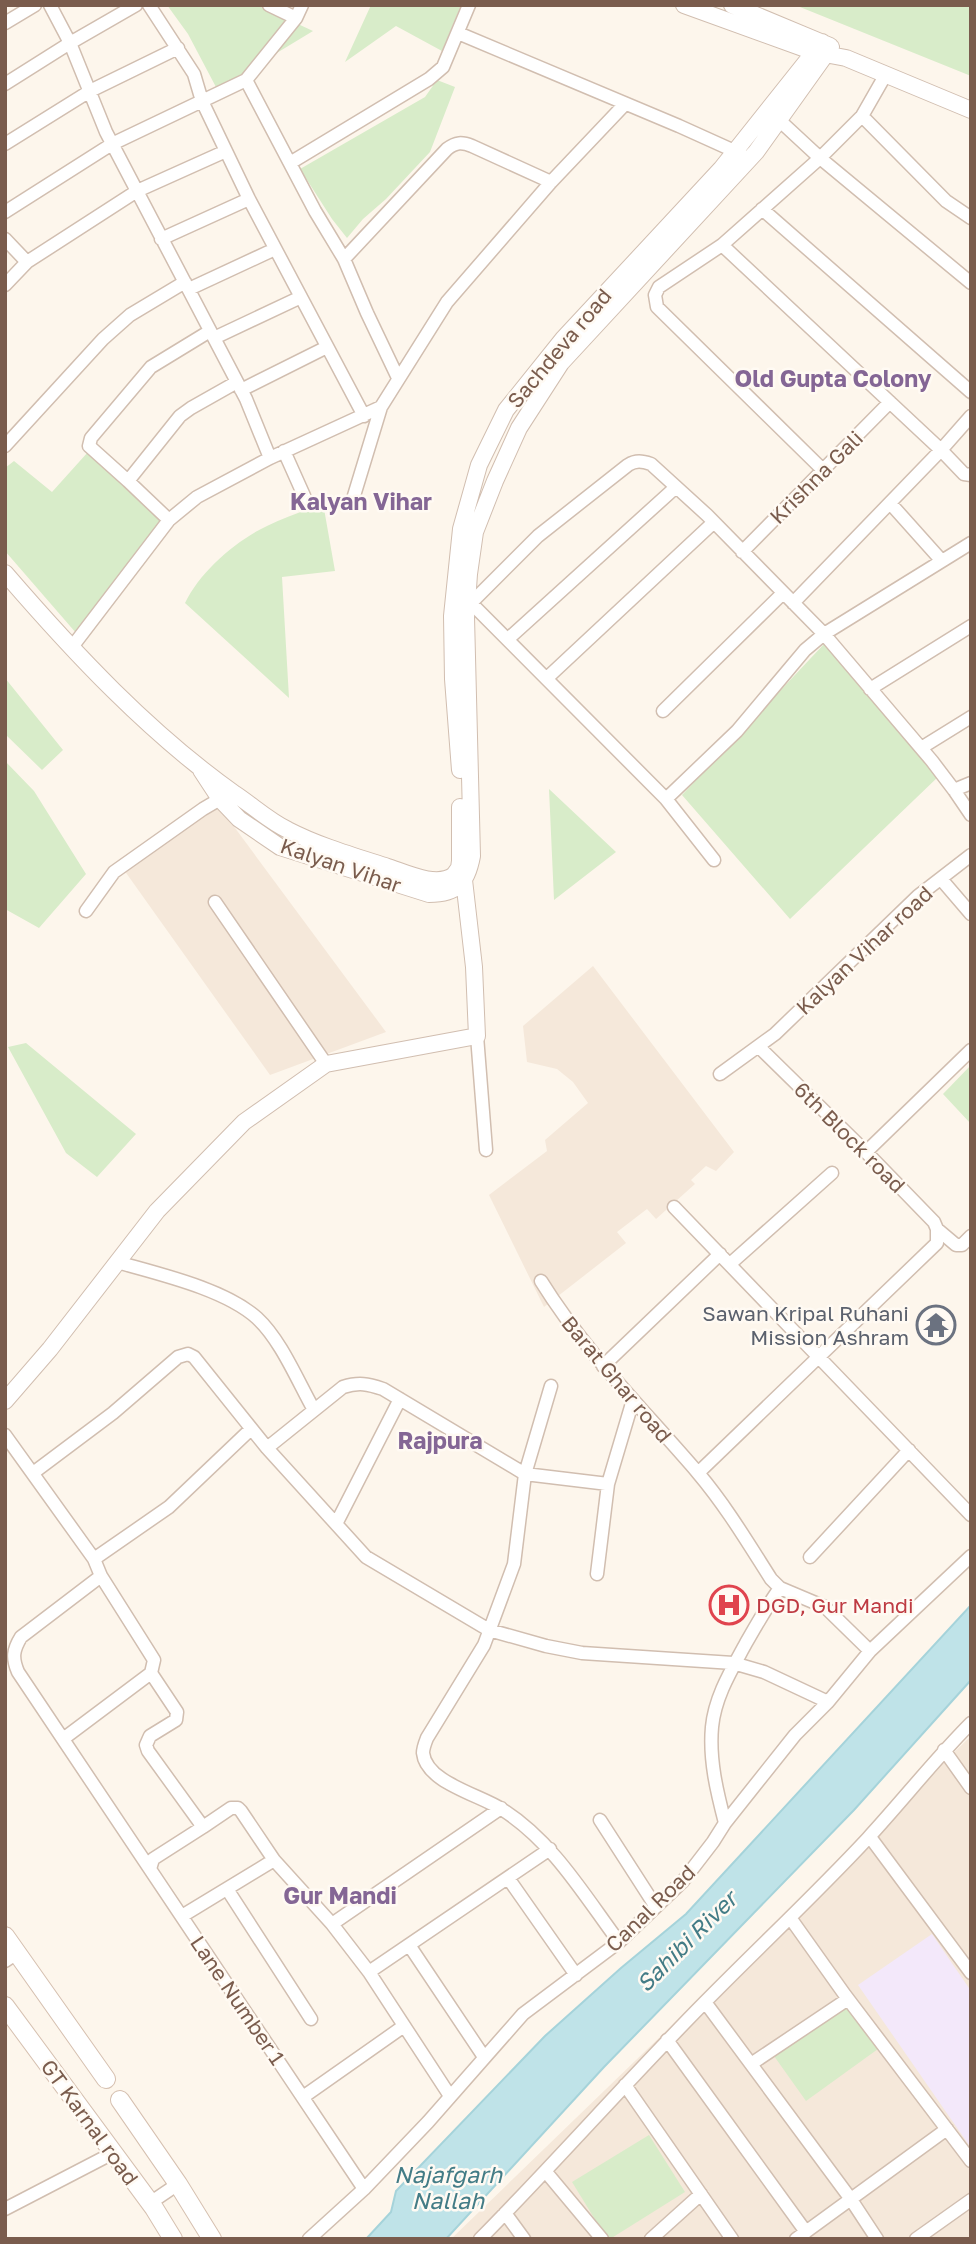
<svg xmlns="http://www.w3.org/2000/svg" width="976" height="2244" font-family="'Golos Text',sans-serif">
<rect width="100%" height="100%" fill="#fdf6ec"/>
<path fill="#f5e8da" d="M218 805 386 1032 270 1075 124 870Z
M593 966 734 1152 716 1171 706 1166 691 1180 695 1184 656 1219 647 1209 617 1232 626 1243 544 1307 489 1195 547 1151 545 1140 588 1103 573 1082 557 1069 527 1062 523 1026Z
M971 1736V2239H451Z"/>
<path fill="#f3e8fa" d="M932 1934 971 1991V2148L858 1985Z"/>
<path fill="#d8ecc9" d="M167 5H257L313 31 217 89 188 34Z
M371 5H461L442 51 396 26 345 62Z
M795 5H971V76Z
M437 80 455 87 430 152 386 199 363 219 347 238 332 219 300 169 425 97Z
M88 452 169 528 83 641 5 551V468L14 461 52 492Z
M323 503 335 571 282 577 289 698 185 603C200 572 235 541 267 526 285 517 305 511 323 503Z
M825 643 939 776 790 919 682 795Z
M5 678 63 750 42 770 5 734Z
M5 761 34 791 86 874 39 928 5 909Z
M549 789 616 852 554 900Z
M26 1043 136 1134 97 1177 66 1153 8 1047Z
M971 1065V1124L943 1094Z
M846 2004 878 2049 806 2101 774 2056Z
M649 2135 685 2192 610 2239H607L572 2182Z"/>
<path fill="#bfe3e8" stroke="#a5d3da" stroke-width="2" d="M971 1605V1680L854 1810 604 2067 446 2239H366L391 2212 396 2191 545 2036 621 1968 686 1914Z"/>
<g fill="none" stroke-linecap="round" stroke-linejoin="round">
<defs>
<path id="minor" d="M50 5 70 43 106 132 246 399 270 458 381 407 447 302 551 182 625 104
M149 5 194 74 202 101 249 199 364 416
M269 5 296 18
M5 23 35 5
M458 33 679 126 741 154
M886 74 862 116 946 201 971 218
M246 80 315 211 344 259 367 313 398 378
M5 84 70 43 136 5
M862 116 820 158 722 245 941 450 964 474 971 475
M779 120 820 158 971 283
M5 144 90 91 178 48
M290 163 429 79 443 67 469 5
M762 209 971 392
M5 212 112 144 246 80 296 18 302 5
M5 239 27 262
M161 239 249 199
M722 245 659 287 655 295 657 307 823 470
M344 259 447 149C456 142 462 142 472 146L551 182
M5 285 27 262 137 191 226 151
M189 289 275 249
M210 331 151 367 91 438 89 446 128 481 180 416 191 408 237 382
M214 338 301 297
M241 390 327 347
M5 446 103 339 130 315 185 282
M284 451 305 498
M128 481 169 520 197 497 270 458
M353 499 381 407
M890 503 941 560
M742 552 890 402
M467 600 471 603 538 536 628 465C636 460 642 461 651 464L707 515 824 634 932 761 954 790 971 783
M471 603 666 799 737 731 805 650 824 634 971 543
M793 603 941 450 971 416
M508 639 676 487
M72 647 169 520
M547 678 714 522
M870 689 971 626
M663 711 783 593
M921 748 971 717
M954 790 971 815
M666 799 714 860
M941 879 971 914
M215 902 326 1064
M86 911 114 872 203 809 220 799
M477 1036 486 1150
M759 1047 866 1152 934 1222 937 1229 956 1245H962L971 1236
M720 1074 775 1034 918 896 971 855
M866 1152 971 1050
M674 1207 971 1515
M117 1262C159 1274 225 1289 257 1318 281 1340 298 1382 314 1410
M730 1264 832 1173
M541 1281C585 1352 644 1410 698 1473 726 1506 748 1543 771 1579L780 1588 825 1607 870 1651
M603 1366 720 1254
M551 1386 525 1474 514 1564 484 1645 427 1738C425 1743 423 1748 423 1753 426 1783 481 1795 503 1810 553 1842 584 1895 619 1942
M5 1435 94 1559 101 1576 21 1637C13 1650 12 1658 18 1672L364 2189
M267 1448 343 1387C359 1382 368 1384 383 1389L525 1474 608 1484
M33 1473 113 1413 178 1357 188 1354 194 1357 267 1448 366 1557 489 1630 546 1646 582 1653 733 1663 764 1672 828 1702
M698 1473 937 1243V1229
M337 1522 400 1399
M810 1557 909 1450
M94 1559 169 1507 251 1429
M597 1574 608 1484 633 1400
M101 1576 149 1652 154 1660 151 1673 177 1712 176 1720 150 1736 146 1745 148 1751 203 1827 231 1808H238L241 1811 274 1860 332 1924 369 1972 450 2096
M63 1739 151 1673
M944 1750 971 1788
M600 1820 656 1907
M725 1823C717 1792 709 1760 712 1727 715 1696 732 1669 746 1643 757 1624 767 1606 780 1588
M870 1837 971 1973
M150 1869 153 1859 203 1827
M508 1878 576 1975
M227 1889 311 2019
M182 1916 274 1860
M791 1919 845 1995 971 2161
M332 1924 501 1808
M409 1945 484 2057
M5 1961 17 1953
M369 1972 550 1849
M705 2002 850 2198 877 2239
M667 2040 806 2232
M751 2064 848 1999
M625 2085 732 2239
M303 2097 404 2026
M546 2172 602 2239
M150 2203 178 2184
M5 2209 113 2153
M505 2213 524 2239
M309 2239 364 2189 428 2122 523 2014 619 1942 683 1881 713 1842 725 1823 795 1735 828 1702 870 1651 971 1556
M480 2239C556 2162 627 2081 703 2004 758 1948 815 1895 868 1838 903 1800 935 1759 971 1723
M651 2239 701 2194
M796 2239 947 2129
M916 2239 971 2200"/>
<path id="tertiary" d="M684 5 814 52 846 58 971 110
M732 5 830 46
M5 573C74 653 149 733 235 794 253 806 269 821 288 830 319 846 354 856 388 867 406 873 437 888 454 875
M201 770 220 799 239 819 280 847 429 894C457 894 467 883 472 856L466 617 469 574 475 532 495 481 519 428 561 363 756 152 831 47
M460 770 453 679 452 616 461 529 479 465 506 410 563 339 721 169 822 42
M454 875 459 868 460 861V807
M5 1401 50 1349 157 1211 244 1122 326 1064 477 1036 474 967 464 880"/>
<path id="secondary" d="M5 1936 106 2079
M5 2006 154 2208 173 2239
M120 2100 178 2184 212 2239"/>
</defs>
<use href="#minor" stroke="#d1beb0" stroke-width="15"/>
<use href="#tertiary" stroke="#d1beb0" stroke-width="18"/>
<use href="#secondary" stroke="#d6c0b0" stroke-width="20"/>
<use href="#minor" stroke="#fff" stroke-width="12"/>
<use href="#tertiary" stroke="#fff" stroke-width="16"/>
<use href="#secondary" stroke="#fff" stroke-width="18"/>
</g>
<defs>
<symbol id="temple-ring" viewBox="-11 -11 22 22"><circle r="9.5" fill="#fffaf3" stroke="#6b7280" stroke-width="1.5"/><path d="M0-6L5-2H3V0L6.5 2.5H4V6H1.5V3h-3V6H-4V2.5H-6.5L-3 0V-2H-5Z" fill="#6b7280"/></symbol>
<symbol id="hospital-ring" viewBox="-11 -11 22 22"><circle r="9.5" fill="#fffaf3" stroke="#e0444e" stroke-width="1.5"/><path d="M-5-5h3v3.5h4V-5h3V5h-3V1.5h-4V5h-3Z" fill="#e0444e"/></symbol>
</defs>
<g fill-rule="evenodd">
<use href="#temple-ring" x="914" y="1303" width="44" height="44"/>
<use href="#hospital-ring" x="707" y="1583" width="44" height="44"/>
</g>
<g text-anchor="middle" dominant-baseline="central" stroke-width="5" stroke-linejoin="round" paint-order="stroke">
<g font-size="21" fill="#7a5c4d" stroke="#fffaf3">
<text transform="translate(559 348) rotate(-50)">Sachdeva road</text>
<text transform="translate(816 477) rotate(-45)">Krishna Gali</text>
<text transform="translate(341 865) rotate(19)">Kalyan Vihar</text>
<text transform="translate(864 950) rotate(-43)">Kalyan Vihar road</text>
<text transform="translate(850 1137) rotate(45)">6th Block road</text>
<text transform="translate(617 1379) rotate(50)">Barat Ghar road</text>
<text transform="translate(650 1908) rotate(-44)">Canal Road</text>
<text transform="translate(238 2000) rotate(56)">Lane Number 1</text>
<text transform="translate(90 2122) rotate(54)">GT Karnal road</text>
</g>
<g font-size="21" fill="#5b616d" stroke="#fffaf3" text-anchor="end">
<text x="909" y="1313">Sawan Kripal Ruhani<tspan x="909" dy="24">Mission Ashram</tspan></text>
</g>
<g font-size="21" fill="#be3a42" stroke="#fffaf3" text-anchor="start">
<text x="756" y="1605">DGD, Gur Mandi</text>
</g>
<g font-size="23" font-weight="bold" fill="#846695" stroke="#fffaf3">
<text x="833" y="378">Old Gupta Colony</text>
<text x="361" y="501">Kalyan Vihar</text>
<text x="440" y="1440">Rajpura</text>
<text x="340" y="1895">Gur Mandi</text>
</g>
<g font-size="23" font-style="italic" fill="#437c86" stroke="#fffaf3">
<text transform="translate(686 1941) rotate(-45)">Sahibi River</text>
<text x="448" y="2174">Najafgarh<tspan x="448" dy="26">Nallah</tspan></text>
</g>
</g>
<rect width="976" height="2244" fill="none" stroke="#7a5c4d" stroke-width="14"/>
</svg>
